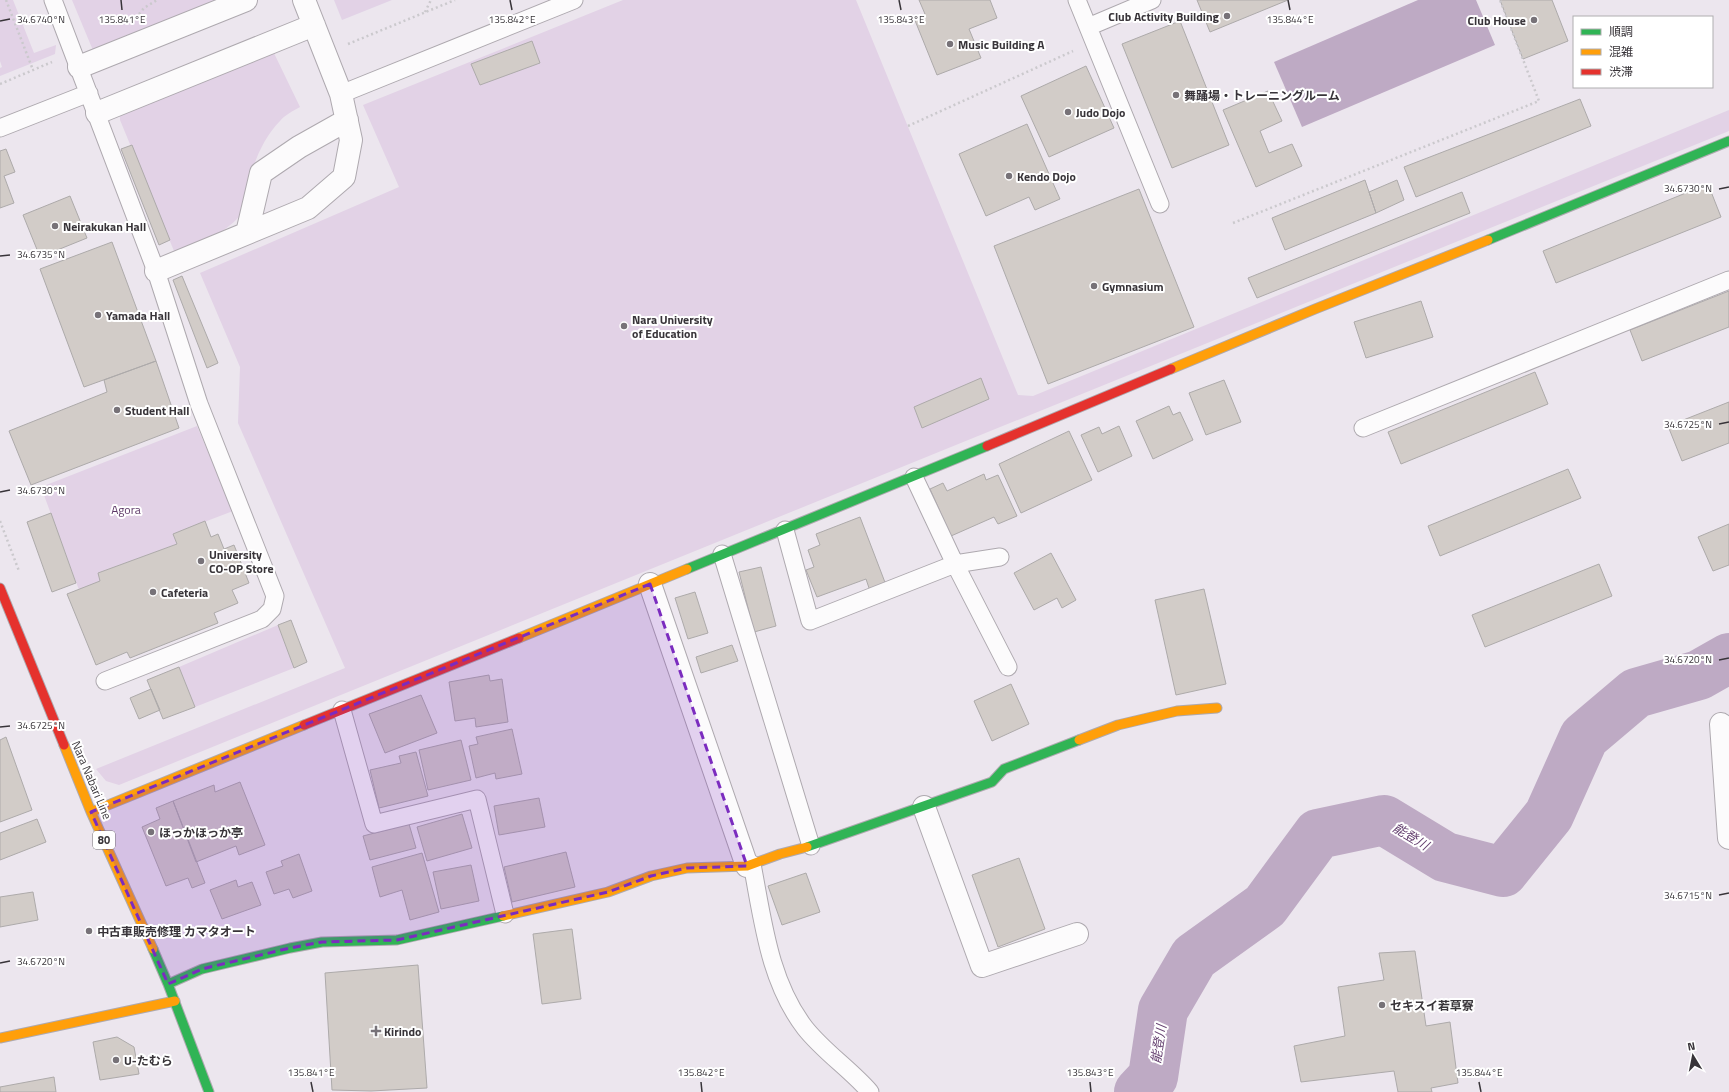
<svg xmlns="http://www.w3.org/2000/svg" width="1729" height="1092" font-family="'Titillium Web','Noto Sans JP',sans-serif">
<rect width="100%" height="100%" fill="#ece6ee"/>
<path fill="#e2d2e6" d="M0 0H13L34 53 56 45 55 54 0 76V68L2 67 0 61Z
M72 0H246L97 60Z
M334 0H392L342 20Z
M623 0H856L1018 395 1033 396 1729 110V131L119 785 106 781 96 769 345 668 238 423 240 367 200 273 399 187 363 105Z
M272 49 300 107C293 111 285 115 280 121 265 136 254 160 250 180 248 189 247 205 242 213 230 230 195 249 174 251L120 120V111Z
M197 426 233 511 173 534 177 544 98 573 100 581 79 590 41 487Z
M278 625 294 668 195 707 179 667Z"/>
<path fill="#beaac4" d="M1418 0H1476L1495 45 1302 127 1274 62Z"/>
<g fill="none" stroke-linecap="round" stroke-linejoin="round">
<path stroke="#beaac4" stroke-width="50" d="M1139 1092 1153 1077 1163 1010 1194 957 1265 906 1318 834 1384 820 1445 857 1503 872 1549 815 1584 737 1636 693 1699 675 1729 658"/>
</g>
<path fill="#d2ccc8" stroke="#adaaaa" d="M919 0H990L997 18 969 29 981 58 937 75 914 18 925 14Z
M1197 0H1288L1210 32Z
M1500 0H1552L1568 41 1523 59Z
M1180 21 1229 145 1172 168 1122 44Z
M532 41 540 63 480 85 471 64Z
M1086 66 1114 128 1049 157 1021 96Z
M1268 91 1282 121 1260 131 1269 153 1292 144 1302 166 1256 187 1223 110Z
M1580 99 1591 126 1416 197 1404 167Z
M1027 124 1060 199 1035 210 1029 197 986 216 959 154Z
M132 145 170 240 159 245 121 149Z
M6 149 15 172 4 176 14 203 0 208V151Z
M1365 180 1376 213 1285 250 1272 218Z
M1397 180 1404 200 1376 213 1369 192Z
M1708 184 1721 217 1556 283 1543 251Z
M1139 189 1194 327 1048 384 994 246Z
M1462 192 1470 213 1257 298 1248 278Z
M70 196 87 238 40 257 23 215Z
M112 242 156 361 84 387 40 269Z
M182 276 218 363 207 368 173 280Z
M1729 291V327L1642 361 1630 330Z
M1421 301 1433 337 1366 358 1354 322Z
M156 361 179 428 31 485 9 431 107 392 104 380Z
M1535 372 1548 404 1401 464 1388 432Z
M981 378 989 399 922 428 914 407Z
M1224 380 1241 422 1206 435 1189 393Z
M1729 402V443L1682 461 1668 426Z
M1169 406 1173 415 1180 412 1193 440 1153 459 1136 421Z
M1119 426 1132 456 1098 472 1081 435 1099 427 1102 434Z
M1069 431 1092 480 1021 513 999 464Z
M1568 469 1581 498 1440 556 1428 526Z
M984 474 986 480 998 475 1017 516 998 524 994 517 951 536 930 489 943 483 947 491Z
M51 513 76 583 52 592 27 522Z
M860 517 886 585 870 591 866 579 817 597 806 570 814 567 808 550 820 545 816 534Z
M205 521 211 537 218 534 224 549 234 545 249 583 232 590 238 603 214 613 218 623 130 658 127 652 96 665 67 594 100 581 98 573 177 544 173 534Z
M1729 524V565L1713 571 1698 537Z
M1051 553 1076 600 1062 608 1057 598 1034 610 1014 573Z
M1599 564 1612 596 1485 647 1472 615Z
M761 567 776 626 754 632 739 572Z
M1204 589 1226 684 1176 695 1155 600Z
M695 592 708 633 688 639 675 598Z
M291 620 307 662 294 668 278 625Z
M732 645 738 661 701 673 696 657Z
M179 667 195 707 163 719 147 680Z
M489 675 490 681 502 679 508 722 476 727 475 718 455 721 449 682Z
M1011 684 1029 724 992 741 974 701Z
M151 689 160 710 139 719 130 698Z
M421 695 437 733 385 753 369 714Z
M512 729 522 774 496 779 495 773 476 778 469 746 478 744 476 737Z
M6 737 32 810 0 822V740Z
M461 740 471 780 428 790 419 750Z
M416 752 428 796 379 808 370 770 401 763 399 756Z
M240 782 265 845 239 855 236 846 196 862 173 801 214 785 215 792Z
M539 798 545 827 499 835 494 806Z
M173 801 205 883 192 888 188 878 166 886 142 827 160 819 156 808Z
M462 814 472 848 427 861 417 827Z
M37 819 46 842 0 860V833Z
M409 824 416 848 370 860 363 836Z
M566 852 575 887 512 902 504 867Z
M422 853 439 912 410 920 402 890 380 897 372 867Z
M299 854 312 891 293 898 289 889 274 894 266 872 283 866 281 861Z
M1019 858 1045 929 998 947 972 875Z
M471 865 479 901 441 909 433 872Z
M806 873 820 912 782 925 768 886Z
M236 880 238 887 252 882 261 905 222 919 210 890Z
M33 892 38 920 0 927V897Z
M572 929 581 999 542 1004 533 934Z
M1415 951 1426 1026 1450 1022 1458 1083 1431 1088 1432 1092H1398L1394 1071 1301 1082 1294 1046 1345 1036 1338 987 1384 980 1379 953Z
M418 965 427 1088 371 1091 332 1090 325 973Z
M117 1037 134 1047 139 1074 100 1080 93 1042Z
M54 1077 56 1092H0V1087Z"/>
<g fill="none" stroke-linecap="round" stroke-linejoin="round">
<defs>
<path id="lane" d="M53 0 156 271 199 404 275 596 272 609 262 619 105 681
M1077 0 1160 204
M1088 27 1152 0
M341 94 574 0
M0 128 89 93
M1363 428 1729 280
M914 477 955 564 1008 667
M785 530 810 621 955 564 1000 557
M722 554 811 846
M342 710 374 824 477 799 505 914
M752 864C763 921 769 981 805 1028 824 1052 850 1069 870 1092"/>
<path id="street" d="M79 67 246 0
M97 113 314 25
M247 233 261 173 299 147 347 120
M156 271 308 208 344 177 351 140 341 94 304 0
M650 584 747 866
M1721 724 1729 838
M924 807 982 966 1077 934"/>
<path id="fast" d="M1488 240 1729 141
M687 569 987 446
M807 847 992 782 1004 769 1079 740
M153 949 168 984 209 1092
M168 984 202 969 290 948 322 942 397 940 503 916"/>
<path id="slow" d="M1171 369 1315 309 1488 240
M519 638 687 569
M1079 740 1118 725 1177 711 1217 708
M64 745 91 812 153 949
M91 812 304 725
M503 916 608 892 651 876 687 868 747 866 780 854 807 847
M0 1038 175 1001"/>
<path id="jam" d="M987 446 1171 369
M0 588 64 745
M304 725 519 638"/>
</defs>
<use href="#lane" stroke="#aea9af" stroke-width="19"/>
<use href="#street" stroke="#aea9af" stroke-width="24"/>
<use href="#fast" stroke="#aea9af" stroke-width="11"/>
<use href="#slow" stroke="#aea9af" stroke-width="11"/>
<use href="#jam" stroke="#aea9af" stroke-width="11"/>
<path stroke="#cbc9cd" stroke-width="2.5" stroke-dasharray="2 3" stroke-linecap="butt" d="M6 0 33 70
M425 12 431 0
M139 14 144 8 157 0
M348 44 455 0
M0 84 52 62
M908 126 1073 51
M1233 223 1539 101 1500 0
M0 521 19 571"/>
<use href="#lane" stroke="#fcfbfc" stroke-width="17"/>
<use href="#street" stroke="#fcfbfc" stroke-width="22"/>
<use href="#fast" stroke="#30b455" stroke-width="9"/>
<use href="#slow" stroke="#ff9f0a" stroke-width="9"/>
<use href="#jam" stroke="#e5322d" stroke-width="9"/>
</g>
<path fill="#7b2cbf" fill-opacity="0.2" stroke="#7b2cbf" stroke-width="3" stroke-dasharray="8 5" stroke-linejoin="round" d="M650 584 747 866 687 868 651 876 608 892 397 940 322 942 290 948 202 969 168 984 91 812Z"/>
<path fill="none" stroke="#383439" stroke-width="1.5" d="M121 0 122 10M510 0 512 10M899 0 901 10M1288 0 1290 10M0 21 10 19M1719 189 1729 187M0 256 10 255M1719 424 1729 422M0 492 10 490M1719 660 1729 658M0 727 10 726M1719 895 1729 893M0 963 10 961M311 1082 313 1092M701 1082 702 1092M1090 1082 1091 1092M1479 1082 1481 1092"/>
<g fill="#777278" stroke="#fff" stroke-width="1.5">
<circle cx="1227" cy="16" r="4"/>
<circle cx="1534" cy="20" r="4"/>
<circle cx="950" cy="44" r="4"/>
<circle cx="1176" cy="95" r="4"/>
<circle cx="1068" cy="112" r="4"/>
<circle cx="1009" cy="176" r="4"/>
<circle cx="55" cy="226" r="4"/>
<circle cx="1094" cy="286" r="4"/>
<circle cx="98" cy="315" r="4"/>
<circle cx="624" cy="326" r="4"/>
<circle cx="117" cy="410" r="4"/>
<circle cx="201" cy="561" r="4"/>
<circle cx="153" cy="592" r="4"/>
<circle cx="151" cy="832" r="4"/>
<circle cx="89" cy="931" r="4"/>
<circle cx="1382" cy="1005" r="4"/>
<path d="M374 1025h4v4h4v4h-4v4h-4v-4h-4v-4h4z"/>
<circle cx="116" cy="1060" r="4"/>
</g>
<g text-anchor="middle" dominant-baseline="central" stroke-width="4" stroke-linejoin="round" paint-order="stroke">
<rect fill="#fff" stroke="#747174" stroke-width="1" x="93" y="831" width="22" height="18" rx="3"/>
<g font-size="11" font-weight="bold" fill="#383439">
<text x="104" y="840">80</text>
</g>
<g font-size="12" font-weight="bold" fill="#383439" stroke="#fff" text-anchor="start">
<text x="1219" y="16" text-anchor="end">Club Activity Building</text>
<text x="1526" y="20" text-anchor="end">Club House</text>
<text x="958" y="44">Music Building A</text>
<text x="1184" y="95">舞踊場・トレーニングルーム</text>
<text x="1076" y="112">Judo Dojo</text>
<text x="1017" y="176">Kendo Dojo</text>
<text x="63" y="226">Neirakukan Hall</text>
<text x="1102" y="286">Gymnasium</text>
<text x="106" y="315">Yamada Hall</text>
<text x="632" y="319">Nara University<tspan x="632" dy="14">of Education</tspan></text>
<text x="125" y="410">Student Hall</text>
<text x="209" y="554">University<tspan x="209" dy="14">CO-OP Store</tspan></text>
<text x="161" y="592">Cafeteria</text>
<text x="159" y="832">ほっかほっか亭</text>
<text x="97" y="931">中古車販売修理 カマタオート</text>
<text x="1390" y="1005">セキスイ若草寮</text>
<text x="384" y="1031">Kirindo</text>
<text x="124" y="1060">U-たむら</text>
</g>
<g font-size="12" fill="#5d3867" stroke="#fff">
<text x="126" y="509">Agora</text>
</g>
<g font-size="12" fill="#383439" stroke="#fff">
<text transform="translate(92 780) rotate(67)">Nara Nabari Line</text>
</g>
<g font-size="13" font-style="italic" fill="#654170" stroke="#fff">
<text transform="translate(1411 836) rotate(31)">能登川</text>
<text transform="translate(1158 1044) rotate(-81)">能登川</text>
</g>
</g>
<g font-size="10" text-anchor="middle" fill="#383439" stroke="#fff" stroke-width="4" stroke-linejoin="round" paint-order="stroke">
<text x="41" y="23">34.6740°N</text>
<text x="122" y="23">135.841°E</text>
<text x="512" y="23">135.842°E</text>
<text x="901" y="23">135.843°E</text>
<text x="1290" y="23">135.844°E</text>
<text x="1688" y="192">34.6730°N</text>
<text x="41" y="258">34.6735°N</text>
<text x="1688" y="428">34.6725°N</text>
<text x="41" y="494">34.6730°N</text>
<text x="1688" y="663">34.6720°N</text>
<text x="41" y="729">34.6725°N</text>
<text x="1688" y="899">34.6715°N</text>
<text x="41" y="965">34.6720°N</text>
<text x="311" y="1076">135.841°E</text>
<text x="701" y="1076">135.842°E</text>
<text x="1090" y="1076">135.843°E</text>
<text x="1479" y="1076">135.844°E</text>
</g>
<rect x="1573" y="16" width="140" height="72" fill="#ffffff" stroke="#afaeb0"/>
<rect x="1581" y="29" width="20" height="6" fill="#30b455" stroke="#afaeb0"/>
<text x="1609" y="36" font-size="12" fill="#383439">順調</text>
<rect x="1581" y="49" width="20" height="6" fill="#ff9f0a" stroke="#afaeb0"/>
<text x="1609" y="56" font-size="12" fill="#383439">混雑</text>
<rect x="1581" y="69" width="20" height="6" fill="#e5322d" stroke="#afaeb0"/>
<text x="1609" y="76" font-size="12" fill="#383439">渋滞</text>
<g transform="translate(1693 1056) rotate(350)" stroke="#ffffff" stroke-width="3" paint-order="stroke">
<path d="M0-3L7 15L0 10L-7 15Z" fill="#383439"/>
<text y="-6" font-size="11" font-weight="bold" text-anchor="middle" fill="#383439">N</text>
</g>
</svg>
